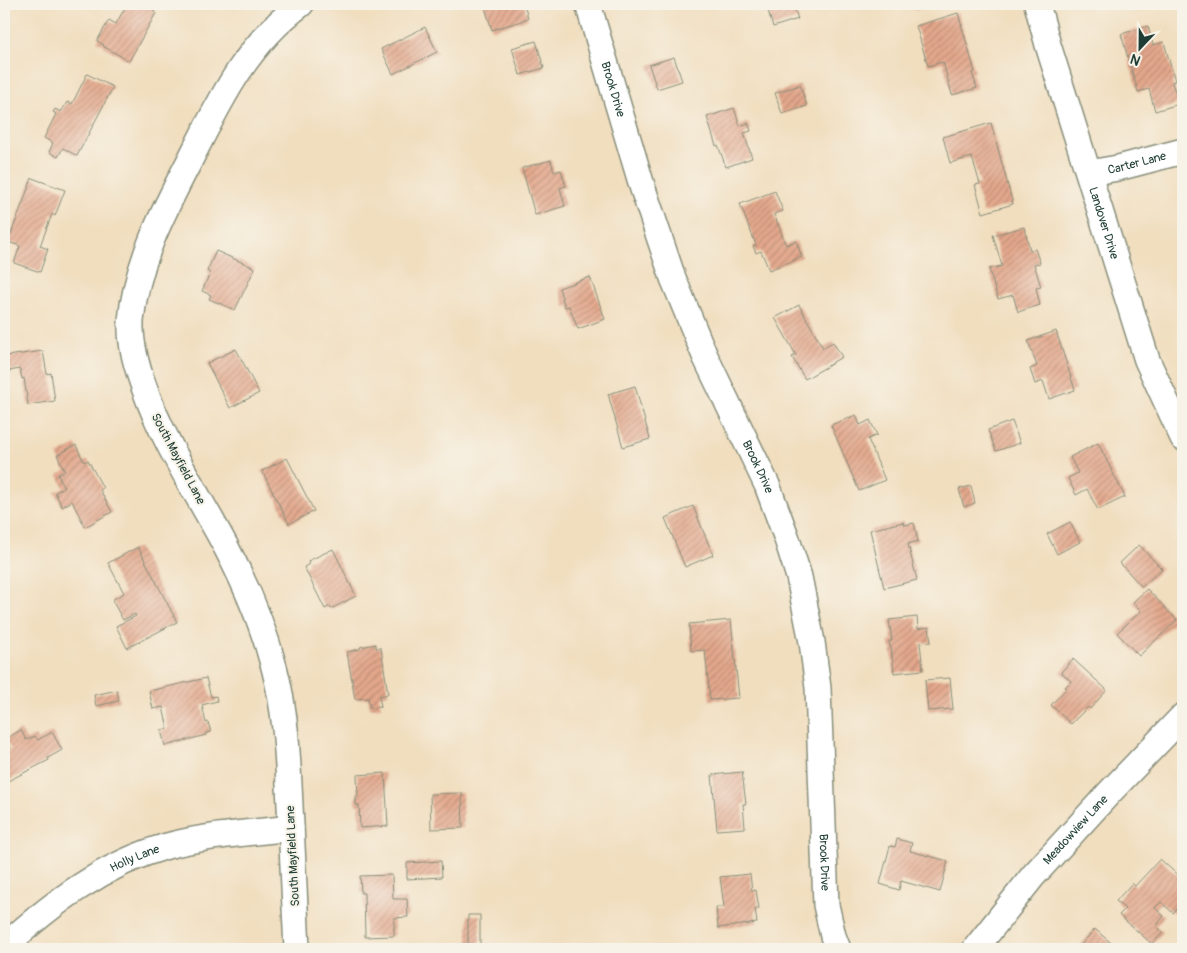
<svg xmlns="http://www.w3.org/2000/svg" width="1187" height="953" font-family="Pangolin,sans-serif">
<defs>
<pattern id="building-hatch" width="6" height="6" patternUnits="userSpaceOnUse" patternTransform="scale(1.25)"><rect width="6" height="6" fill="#e4a88c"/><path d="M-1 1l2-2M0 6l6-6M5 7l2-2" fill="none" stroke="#b88a73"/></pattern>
</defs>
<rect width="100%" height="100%" fill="#f7f3e8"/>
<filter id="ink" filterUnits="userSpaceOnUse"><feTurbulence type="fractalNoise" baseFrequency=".02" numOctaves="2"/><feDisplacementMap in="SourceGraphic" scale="10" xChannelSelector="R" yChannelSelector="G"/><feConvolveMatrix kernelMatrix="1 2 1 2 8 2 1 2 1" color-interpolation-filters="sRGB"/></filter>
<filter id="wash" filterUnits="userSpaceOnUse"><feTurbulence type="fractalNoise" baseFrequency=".0096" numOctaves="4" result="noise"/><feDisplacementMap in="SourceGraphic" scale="20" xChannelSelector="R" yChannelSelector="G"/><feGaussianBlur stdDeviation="1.12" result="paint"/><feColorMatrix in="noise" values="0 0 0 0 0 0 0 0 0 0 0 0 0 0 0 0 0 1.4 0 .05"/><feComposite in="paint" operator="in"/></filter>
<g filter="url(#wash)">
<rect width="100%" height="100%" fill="#f1debf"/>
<g id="blocks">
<path fill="url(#building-hatch)" d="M127 4H158L153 11 156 13 129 61 103 46 104 45 97 41 109 20 116 24Z
M484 4H524L528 19 492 30Z
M766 4H793L798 19 773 27Z
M913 4H928L929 7 914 10Z
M958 13 975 72 972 73 977 88 952 95 943 62 928 66 916 26Z
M1148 26 1153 45 1164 42 1175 81 1172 82 1179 104 1155 111 1149 89 1138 92 1121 34Z
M425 27 437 52 393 74 381 49Z
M536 41 544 68 520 75 512 48Z
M674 57 682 81 657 89 649 65Z
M87 74 113 87 77 156 63 148 58 157 49 152 53 143 44 138 56 114 53 112 55 109 61 112 67 102 72 104Z
M800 85 807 106 782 114 775 93Z
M734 108 740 126 748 123 751 131 744 133 752 158 726 167 718 145 716 146 707 117Z
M991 123 1013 204 983 213 975 185 980 184 972 157 950 163 943 137Z
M551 160 554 172 561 170 566 186 560 188 565 206 535 215 522 168Z
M32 178 65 190 55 216 52 214 40 246 48 249 40 272 14 263 20 246 8 242Z
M775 191 783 211 774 214 786 245 796 241 802 257 769 270 761 251 756 253 753 246 756 245 740 204Z
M1024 227 1030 250 1035 249 1040 263 1034 264 1041 287 1036 288 1040 305 1018 312 1013 295 998 299 989 269 1002 266 993 235Z
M216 251 255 268 235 310 209 299 211 295 202 291 210 273 207 271Z
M590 277 605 319 578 329 569 306 565 307 559 288Z
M799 305 823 348 833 342 842 357 833 362V363L805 379 792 357 796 355 775 318Z
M1056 331 1075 390 1049 399 1043 381 1035 384 1030 369 1037 366 1028 341Z
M236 349 259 393 230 408 207 363Z
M43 351 47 374 51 373 55 401 28 405 24 378 22 379 20 369 9 371 7 356Z
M635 386 650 439 623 447 608 394Z
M856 415 860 425 870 420 877 435 868 439 885 480 859 491 831 425Z
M1012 421 1020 443 996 451 988 430Z
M1098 443 1125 497 1098 510 1087 489 1076 495 1068 478 1078 473 1070 457Z
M76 445 84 462 88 460 103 488 100 490 112 512 85 527 72 501 62 507 55 492 64 488 58 475 65 471 57 455Z
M287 458 314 511 289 524 262 471Z
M971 486 975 503 964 507 959 489Z
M693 506 713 555 685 567 665 518Z
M903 522 904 525 914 523 918 541 908 544 917 580 884 588 870 530Z
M1070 522 1080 542 1057 554 1047 534Z
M1139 545 1162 569 1142 587 1120 563Z
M138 547 177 622 127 648 116 626 136 616 135 614 123 620 112 600 124 593 108 563Z
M333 549 356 596 331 609 330 606 325 609 304 567 309 564 308 561Z
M1147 589 1177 620 1139 656 1117 633 1141 611 1133 602Z
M917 617 918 629 929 627 931 642 920 643 923 670 894 673 891 647H890L889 641H892L889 620Z
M731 620 739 698 710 700 705 650 691 651 689 624Z
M376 644V648H381L388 694 379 696 381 707 370 708 368 698 355 699 347 652 360 649V647Z
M1073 659 1107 690 1090 709 1088 707 1071 724 1051 705 1067 688 1065 687 1071 681 1061 672Z
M206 678 211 697 216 696 217 701 202 705 206 723 208 722 211 732 206 733V735L165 746 161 730 168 729 163 707 153 709 149 691Z
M950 678 953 709 928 711 925 680Z
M117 690 119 701 96 706 94 695Z
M21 730 26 740 35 736 38 740 52 732 62 750 48 758 49 760 4 783V753L11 749 5 739Z
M742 772 746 804H743L745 828 717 830 712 775Z
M385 773 388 826 360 828 359 805H356V796H358L357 775Z
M462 793 463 828 431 829 430 794Z
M897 839 912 843 910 851 948 861 940 892 901 881 899 890 880 884 890 846 895 847Z
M1160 859 1183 880V902L1173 913 1161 902 1155 908 1164 916 1156 926 1163 932 1152 944 1119 915 1125 909 1116 901 1132 883 1135 886Z
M441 861 442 877 407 879V863Z
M750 874 752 891 756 890 759 909H755L757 923 718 928 716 907H724L720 877Z
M392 875 393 899H407L408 917 394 918V936L365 937 364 893H361L360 876Z
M468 915H480V946H468Z
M1095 929 1118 949H1077Z"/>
</g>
</g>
<g filter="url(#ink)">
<use href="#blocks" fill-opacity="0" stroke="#888e7a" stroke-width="1"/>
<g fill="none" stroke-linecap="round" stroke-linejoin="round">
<defs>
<g id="minor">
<path id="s1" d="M588 4 642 186 673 278 705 356 767 485 786 536 799 577 812 642 818 688 826 905 833 936 838 949"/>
<path id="s2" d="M1037 4 1048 45 1147 360 1183 438"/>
<path id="s3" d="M1089 173 1118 168 1183 151"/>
<path id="s4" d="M4 947C52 903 104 864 167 846 207 835 250 833 291 828"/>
<path d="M297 949C295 908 293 867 291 825 288 772 288 719 274 667 263 625 246 585 226 547 198 494 164 444 144 387 136 365 130 344 131 321 136 264 163 212 189 162 220 101 245 46 301 4"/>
<path id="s5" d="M975 949 1033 876 1109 793 1183 716"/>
</g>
</defs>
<use href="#minor" stroke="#888e7a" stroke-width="28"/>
<use href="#minor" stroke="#fff" stroke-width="25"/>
</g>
</g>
<g text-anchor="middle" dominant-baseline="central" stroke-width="4" stroke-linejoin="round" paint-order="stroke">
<g font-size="12" fill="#1f3d34" stroke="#f7f3e8">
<text stroke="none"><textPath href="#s1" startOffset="89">Brook Drive</textPath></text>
<text stroke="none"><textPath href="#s3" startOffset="49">Carter Lane</textPath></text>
<text stroke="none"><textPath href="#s2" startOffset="229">Landover Drive</textPath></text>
<text transform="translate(178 459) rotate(62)">South Mayfield Lane</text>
<text stroke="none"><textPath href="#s1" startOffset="494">Brook Drive</textPath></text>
<text stroke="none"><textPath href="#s5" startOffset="156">Meadowview Lane</textPath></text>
<text transform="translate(293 856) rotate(-93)">South Mayfield Lane</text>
<text stroke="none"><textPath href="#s4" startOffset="159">Holly Lane</textPath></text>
<text stroke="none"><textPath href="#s1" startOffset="899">Brook Drive</textPath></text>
</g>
</g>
<rect width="1187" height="953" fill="none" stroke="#f7f3e8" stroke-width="20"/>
<g transform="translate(1140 48) rotate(202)" stroke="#f7f3e8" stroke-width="4" paint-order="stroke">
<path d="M0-4L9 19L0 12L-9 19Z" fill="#1f3d34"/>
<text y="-8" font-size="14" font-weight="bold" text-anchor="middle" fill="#1f3d34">N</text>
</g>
</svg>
